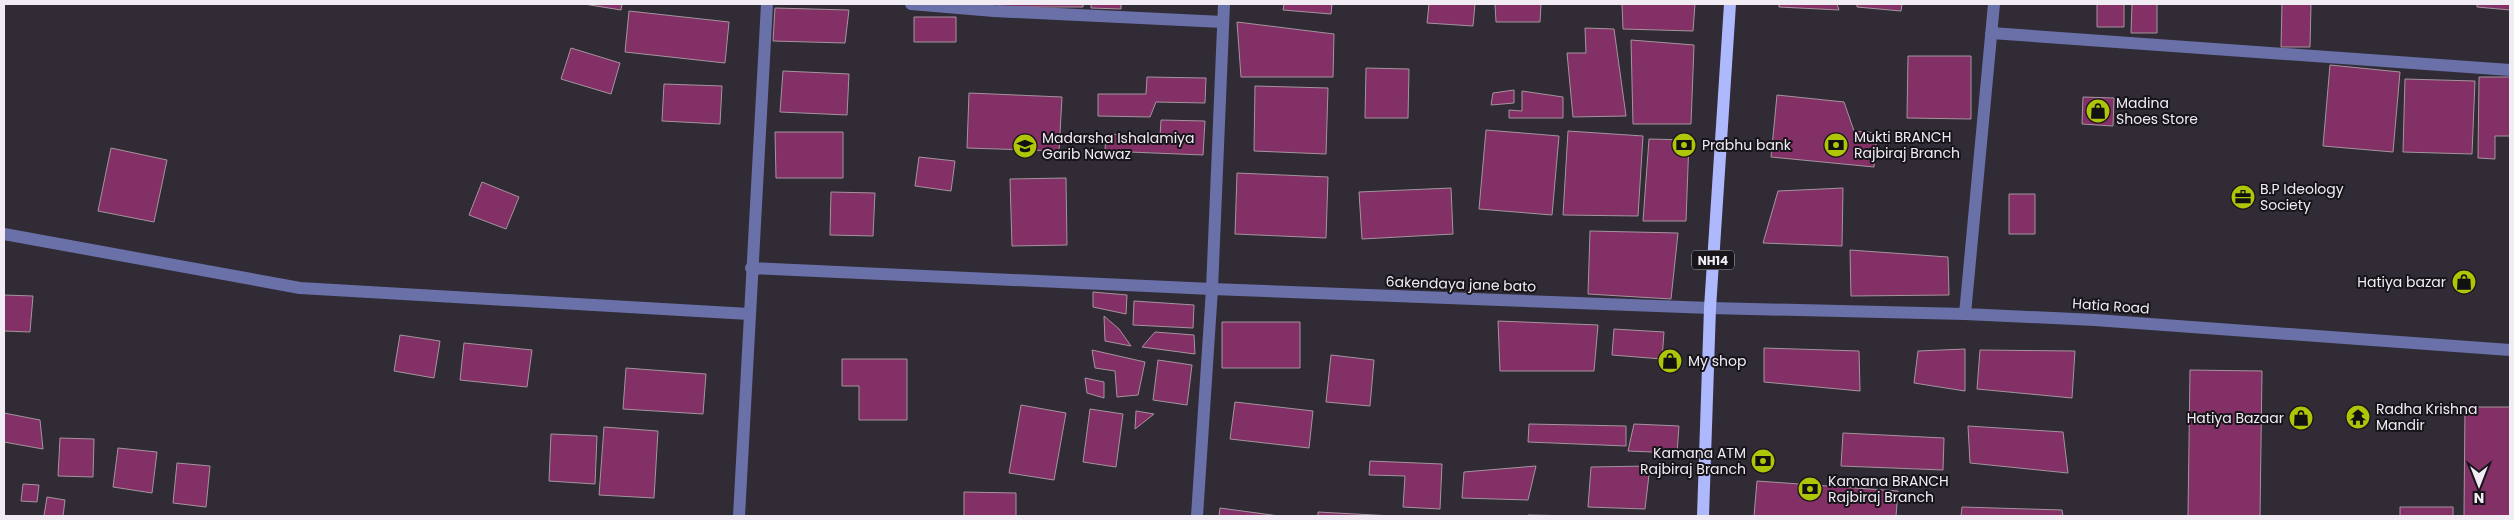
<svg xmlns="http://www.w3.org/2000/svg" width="2514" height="520" font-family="Poppins,sans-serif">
<rect width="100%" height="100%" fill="#312b36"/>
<path fill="#823065" stroke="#a4959d" d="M584 4H622L621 10Z
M1000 4H1083V7H999Z
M1091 4H1121V9L1091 8Z
M1284 4H1332L1331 14 1283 10Z
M1429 4H1475L1473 26 1427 23Z
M1495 4H1541L1540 22H1496Z
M1622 4H1695L1693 31 1623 29Z
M1779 4H1837L1839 10 1779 7Z
M1857 4H1902L1901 11 1857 7Z
M2097 4H2124V27H2097Z
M2132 4H2157V33H2131Z
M2282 4H2311L2310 47H2281Z
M2477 4H2510V10L2477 7Z
M775 8 849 10 845 43 773 41Z
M629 11 729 22 725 63 625 52Z
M914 17H956V42H914Z
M1237 22 1334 34 1333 77H1241Z
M1585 28 1614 29 1626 116 1573 117 1567 53H1586Z
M1631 40 1694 45 1691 124H1633Z
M571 48 620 63 611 94 561 79Z
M1908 56H1971V119L1907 118Z
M2330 65 2400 72 2393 152 2323 146Z
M1366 68 1409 69 1408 118H1365Z
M783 71 849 74 847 115 780 112Z
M1147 77 1206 78 1205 103 1156 102 1150 117 1098 116V94H1146Z
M2479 77H2510V136H2495V159L2478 158Z
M2405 79 2475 81 2472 154 2403 152Z
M664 84 722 86 720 124 662 121Z
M1255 86 1328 88 1326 154 1254 151Z
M1514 90V103L1491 105 1493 93Z
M1522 91 1563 97V118H1509V110L1522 111Z
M969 93 1062 97 1059 151 967 148Z
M1777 95 1844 102 1854 131 1877 133 1874 167 1771 157Z
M2083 97 2114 98 2113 126 2082 124Z
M1161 120 1205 121 1203 155 1105 151 1106 134 1160 136Z
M1486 130 1559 136 1552 215 1479 209Z
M1568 131 1643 136 1638 216 1563 215Z
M775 132H843V178H776Z
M1649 139 1689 140 1686 221H1643Z
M111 148 167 160 154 222 98 211Z
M919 157 955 161 951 191 915 186Z
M1237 173 1328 177 1326 238 1235 234Z
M1066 178 1067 245 1012 246 1010 179Z
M482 182 519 197 506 229 469 215Z
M1451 188 1453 234 1362 239 1359 192Z
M1843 188 1842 246 1763 243 1778 191Z
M831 192 875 193 873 236 830 235Z
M2009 194H2035V234H2009Z
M1590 231 1678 233 1671 299 1588 294Z
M1850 250 1948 257 1949 295 1851 296Z
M1093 292 1127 295 1126 314 1093 307Z
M4 295 33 296 30 332 4 331Z
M1134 301 1194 305 1193 328 1133 325Z
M1104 316 1119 329 1131 346 1105 341Z
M1498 321 1598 325 1594 371H1500Z
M1222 322H1300V368H1222Z
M1614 329 1664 332 1662 359 1612 355Z
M1155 332 1194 335 1195 354 1142 347Z
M400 335 440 341 434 378 394 371Z
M464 343 532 350 527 387 460 380Z
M1764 348 1859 351 1860 391 1764 382Z
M1965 349V391L1914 383 1918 351Z
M1092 350 1145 362 1138 395 1117 397 1115 371 1095 368Z
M1980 350 2075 351 2072 398 1977 389Z
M1331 355 1374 360 1370 406 1326 402Z
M842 359H907V420H859V386H842Z
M1158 360 1192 365 1187 405 1153 400Z
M626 368 706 374 703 414 623 409Z
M2190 370 2262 371 2260 516H2188Z
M1085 378 1104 382V398L1087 393Z
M1235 402 1313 411 1309 448 1230 439Z
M1021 405 1066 413 1054 480 1009 473Z
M2465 407H2510V516H2464Z
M1090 409 1123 414 1116 467 1083 462Z
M1136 411 1154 414 1135 429Z
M4 413 40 420 43 449 4 442Z
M1529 424 1626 426V446L1528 442Z
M1634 424 1679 426 1677 453 1628 451Z
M1968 426 2063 432 2068 473 1970 463Z
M604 427 658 431 654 498 599 495Z
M1843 433 1944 438 1943 470 1841 466Z
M551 434 597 436 595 484 549 481Z
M60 438 94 439 93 477 58 476Z
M118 448 157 452 152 493 113 487Z
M1370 461 1442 464 1440 509 1403 507 1405 476 1369 475Z
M177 463 210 466 206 507 173 503Z
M1536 466 1528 500 1462 498 1464 472Z
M1650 466 1645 509 1588 507 1591 467Z
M1757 481 1898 491 1896 516H1754Z
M23 484 39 485 37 502 21 501Z
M964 492 1016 493V516H964Z
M47 497 65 500 63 516H44Z
M1962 507 2062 510 2063 516H1961Z
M2400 507H2453V516H2400Z
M1220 508 1279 516H1219Z
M1318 512 1393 516H1318Z
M1528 515 1581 516H1528Z"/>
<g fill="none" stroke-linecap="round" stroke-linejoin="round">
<path stroke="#6971a8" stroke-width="12" d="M911 4 994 11 1223 22
M1991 33 2510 70
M4 234 300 288 749 314
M751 268 1212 289 1710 308 1965 314 2095 320 2510 350
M1965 314 1994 4
M739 516 767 4
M1197 516 1212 289 1224 4"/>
<path stroke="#aeb9fd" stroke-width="12" d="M1703 516 1710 308 1730 4"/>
</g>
<defs>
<symbol id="shop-disc" viewBox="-11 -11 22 22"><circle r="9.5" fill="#afc508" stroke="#18151a"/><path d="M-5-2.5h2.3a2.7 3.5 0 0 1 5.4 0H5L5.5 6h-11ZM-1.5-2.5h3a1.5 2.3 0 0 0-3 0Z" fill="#111"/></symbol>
<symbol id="bank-disc" viewBox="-11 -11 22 22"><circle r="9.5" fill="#afc508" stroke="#18151a"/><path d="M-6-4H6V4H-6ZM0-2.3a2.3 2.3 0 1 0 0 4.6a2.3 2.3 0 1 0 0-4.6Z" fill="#111"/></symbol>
<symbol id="school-disc" viewBox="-11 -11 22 22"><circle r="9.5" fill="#afc508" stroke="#18151a"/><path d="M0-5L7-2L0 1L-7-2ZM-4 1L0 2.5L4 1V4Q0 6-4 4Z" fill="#111"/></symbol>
<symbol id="office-disc" viewBox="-11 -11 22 22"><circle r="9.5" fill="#afc508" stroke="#18151a"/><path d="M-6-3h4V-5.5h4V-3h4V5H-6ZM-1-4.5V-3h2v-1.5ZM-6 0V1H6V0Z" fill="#111"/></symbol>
<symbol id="temple-disc" viewBox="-11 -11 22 22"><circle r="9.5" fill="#afc508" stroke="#18151a"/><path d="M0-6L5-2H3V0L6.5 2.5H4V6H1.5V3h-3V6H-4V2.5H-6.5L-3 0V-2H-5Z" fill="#111"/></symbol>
</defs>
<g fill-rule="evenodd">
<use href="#shop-disc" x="2084" y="97" width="28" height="28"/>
<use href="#bank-disc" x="1670" y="131" width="28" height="28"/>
<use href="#bank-disc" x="1822" y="131" width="28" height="28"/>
<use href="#school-disc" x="1011" y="132" width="28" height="28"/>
<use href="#office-disc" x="2229" y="183" width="28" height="28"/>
<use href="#shop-disc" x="2450" y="268" width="28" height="28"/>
<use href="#shop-disc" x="1656" y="347" width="28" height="28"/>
<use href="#temple-disc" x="2344" y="403" width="28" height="28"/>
<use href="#shop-disc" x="2287" y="404" width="28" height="28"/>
<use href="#bank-disc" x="1749" y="447" width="28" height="28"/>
<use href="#bank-disc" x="1796" y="475" width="28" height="28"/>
</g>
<g text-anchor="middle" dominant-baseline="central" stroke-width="4" stroke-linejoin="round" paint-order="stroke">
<rect fill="#18151a" stroke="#b0acb3" stroke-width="1" x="1692" y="250.5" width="42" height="19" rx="4"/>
<g font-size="12" font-weight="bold" fill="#f1ecf4">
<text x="1713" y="260">NH14</text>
</g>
<g font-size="14" fill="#f1ecf4" stroke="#18151a" text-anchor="start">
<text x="2116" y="103">Madina<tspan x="2116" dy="16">Shoes Store</tspan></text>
<text x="1854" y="137">Mukti BRANCH<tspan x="1854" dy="16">Rajbiraj Branch</tspan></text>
<text x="1042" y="138">Madarsha Ishalamiya<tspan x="1042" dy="16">Garib Nawaz</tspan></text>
<text x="1702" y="145">Prabhu bank</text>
<text x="2260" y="189">B.P Ideology<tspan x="2260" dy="16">Society</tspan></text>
<text x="2446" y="282" text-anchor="end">Hatiya bazar</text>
<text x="1688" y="361">My shop</text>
<text x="2376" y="409">Radha Krishna<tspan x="2376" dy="16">Mandir</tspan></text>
<text x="2284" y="418" text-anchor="end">Hatiya Bazaar</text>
<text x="1746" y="453" text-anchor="end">Kamana ATM<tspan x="1746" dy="16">Rajbiraj Branch</tspan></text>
<text x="1828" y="481">Kamana BRANCH<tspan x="1828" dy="16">Rajbiraj Branch</tspan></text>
</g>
<g font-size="14" fill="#f1ecf4" stroke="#18151a">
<text transform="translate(1461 284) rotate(2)">6akendaya jane bato</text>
<text transform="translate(2111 306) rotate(4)">Hatia Road</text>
</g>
</g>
<rect width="2514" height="520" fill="none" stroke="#f1ecf4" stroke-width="10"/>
<g transform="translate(2479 485) rotate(180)" stroke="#18151a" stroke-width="4" paint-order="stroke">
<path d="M0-4L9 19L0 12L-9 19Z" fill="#f1ecf4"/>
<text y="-8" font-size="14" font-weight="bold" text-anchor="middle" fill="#f1ecf4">N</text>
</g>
</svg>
